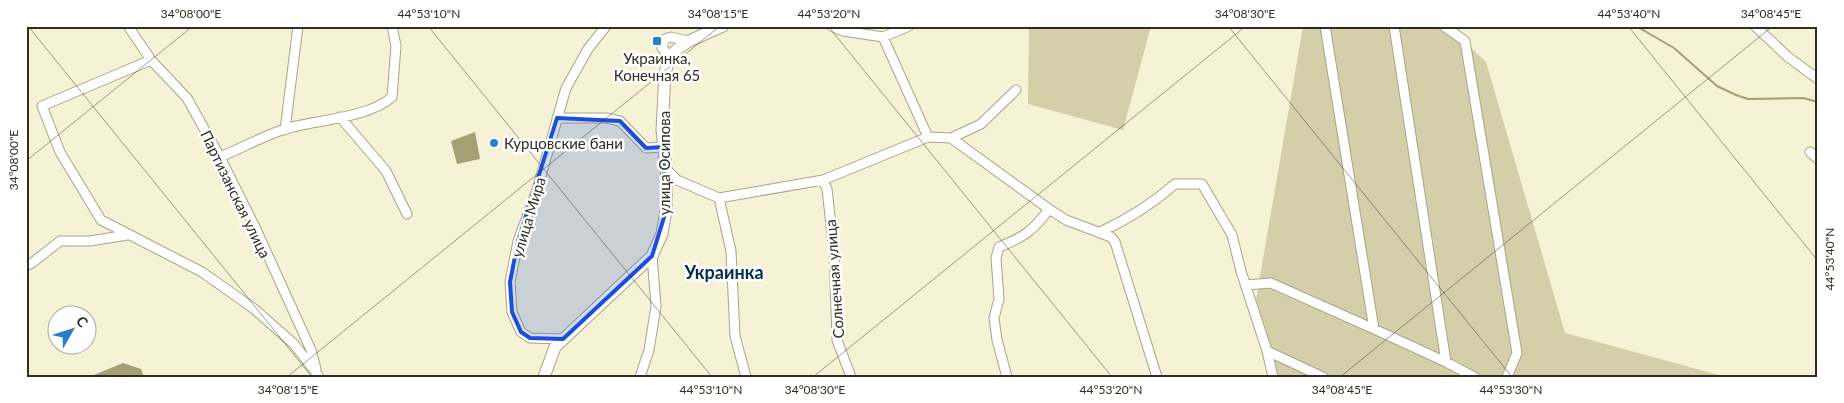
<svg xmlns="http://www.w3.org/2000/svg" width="1844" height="403" font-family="Lato,sans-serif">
<rect width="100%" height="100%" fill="#f6f2d5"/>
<path fill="#d4cea9" d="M1029 26H1151L1123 130 1028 104Z
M1303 26H1448L1486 62 1565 333 1726 377H1273L1256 300Z"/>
<path fill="#a59f74" d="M475 132 480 159 457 164 451 141Z
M123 363 141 369 144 377H89Z"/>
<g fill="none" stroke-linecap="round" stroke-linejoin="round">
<path stroke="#a59f74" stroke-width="2" d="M1636 26 1674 48 1717 86 1736 95 1748 99 1803 98 1818 102"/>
<defs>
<path id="minor" d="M128 26 151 60 187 98 220 157 255 227 311 350 316 369
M831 26 843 31 883 37 928 137 951 138 1049 209 1066 220 1111 237 1115 242 1157 377
M1325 26 1374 329 1446 362 1394 26
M1444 26 1465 41 1517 353 1507 377
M1755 26 1788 57 1818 79
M883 37 909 26
M670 57 662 48 665 39 671 37 689 41
M151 60 42 106 60 152 101 220 202 272 253 308 294 344 318 375
M340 117 386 171 407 214
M557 118H606L620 121 646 148 663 147
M285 130 298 26
M951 138 981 124 1016 90
M1810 152 1818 159
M220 157C242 148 263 136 285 129 315 120 369 118 392 97L396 46 392 26
M666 169 677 180 719 198 823 180 928 137
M823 180 827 189 834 252 837 340 851 377
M719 198 731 251 735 336 746 377
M1100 232C1129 219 1151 205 1175 184H1202L1232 235 1241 271 1267 351 1273 377
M26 266 32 263 60 241H90L127 235
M1245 285 1271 283 1374 329
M563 339 530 338 521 332 512 312 510 282 518 241 537 190 566 88 588 49 606 26
M1267 351 1323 377
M1446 362 1474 377
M640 377 649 350 656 306 652 256
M1007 377 997 340 994 318 999 299 996 258 999 247C1024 237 1033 231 1049 209"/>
<path id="major" d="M544 377 555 347 652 256 662 234 666 211 667 178 662 130 665 73 670 57 676 50 689 41 723 26"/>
</defs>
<use href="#minor" stroke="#a9a489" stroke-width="11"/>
<use href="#major" stroke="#a9a489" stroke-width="13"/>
<use href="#minor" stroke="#fff" stroke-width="9"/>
<use href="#major" stroke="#fff" stroke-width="11"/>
</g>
<path fill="#1d4ed8" fill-opacity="0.2" stroke="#1d4ed8" stroke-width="4" stroke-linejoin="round" d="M557 118 620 121 646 148 663 147 666 211 652 256 563 339 530 338 521 332 512 312 510 282 518 241Z"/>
<path fill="none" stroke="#2e2d22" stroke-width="1" stroke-opacity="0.45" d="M28 26 312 377M428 26 712 377M828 26 1112 377M1228 26 1512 377M1628 26 1818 261M26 161 193 26M287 377 720 26M813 377 1246 26M1340 377 1773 26"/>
<g fill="#297fcd" stroke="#fff" stroke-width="2">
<rect x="652" y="36" width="10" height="10" rx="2.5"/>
<circle cx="494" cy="143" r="5"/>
</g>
<g text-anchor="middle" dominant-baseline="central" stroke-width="5" stroke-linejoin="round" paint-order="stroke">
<g font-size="15" fill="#2e2d22" stroke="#fff">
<text x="657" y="58">Украинка,<tspan x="657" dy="17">Конечная 65</tspan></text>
<text x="504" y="143" text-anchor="start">Курцовские бани</text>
</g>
<g font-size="15" fill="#2e2d22" stroke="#fff">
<text transform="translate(664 163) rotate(-90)">улица Осипова</text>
<text transform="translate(236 194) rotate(64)">Партизанская улица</text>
<text transform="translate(528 217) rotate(-73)">улица Мира</text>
<text transform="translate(834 279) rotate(-94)">Солнечная улица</text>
</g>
<g font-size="18" font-weight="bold" fill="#022c51" stroke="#fff">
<text x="724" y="272">Украинка</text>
</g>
</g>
<rect width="1844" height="403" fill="none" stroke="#ffffff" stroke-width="55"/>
<g transform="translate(72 330) rotate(51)"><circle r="24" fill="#ffffff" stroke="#ababa7"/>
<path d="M0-4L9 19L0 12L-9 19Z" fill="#297fcd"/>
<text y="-8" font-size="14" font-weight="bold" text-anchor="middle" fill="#2e2d22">С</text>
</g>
<rect x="28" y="28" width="1788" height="348" fill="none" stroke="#2e2d22" stroke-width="2"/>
<g font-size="12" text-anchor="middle" fill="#2e2d22">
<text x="191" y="18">34°08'00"E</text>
<text x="429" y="18">44°53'10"N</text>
<text x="718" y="18">34°08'15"E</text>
<text x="829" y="18">44°53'20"N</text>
<text x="1245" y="18">34°08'30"E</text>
<text x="1629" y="18">44°53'40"N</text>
<text x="1771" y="18">34°08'45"E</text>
<text transform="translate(14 160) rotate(-90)" y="4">34°08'00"E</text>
<text transform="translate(1830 259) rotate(-90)" y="4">44°53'40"N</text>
<text x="288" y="394">34°08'15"E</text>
<text x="711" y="394">44°53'10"N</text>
<text x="815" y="394">34°08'30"E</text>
<text x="1111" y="394">44°53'20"N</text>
<text x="1342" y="394">34°08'45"E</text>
<text x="1511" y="394">44°53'30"N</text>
</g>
</svg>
